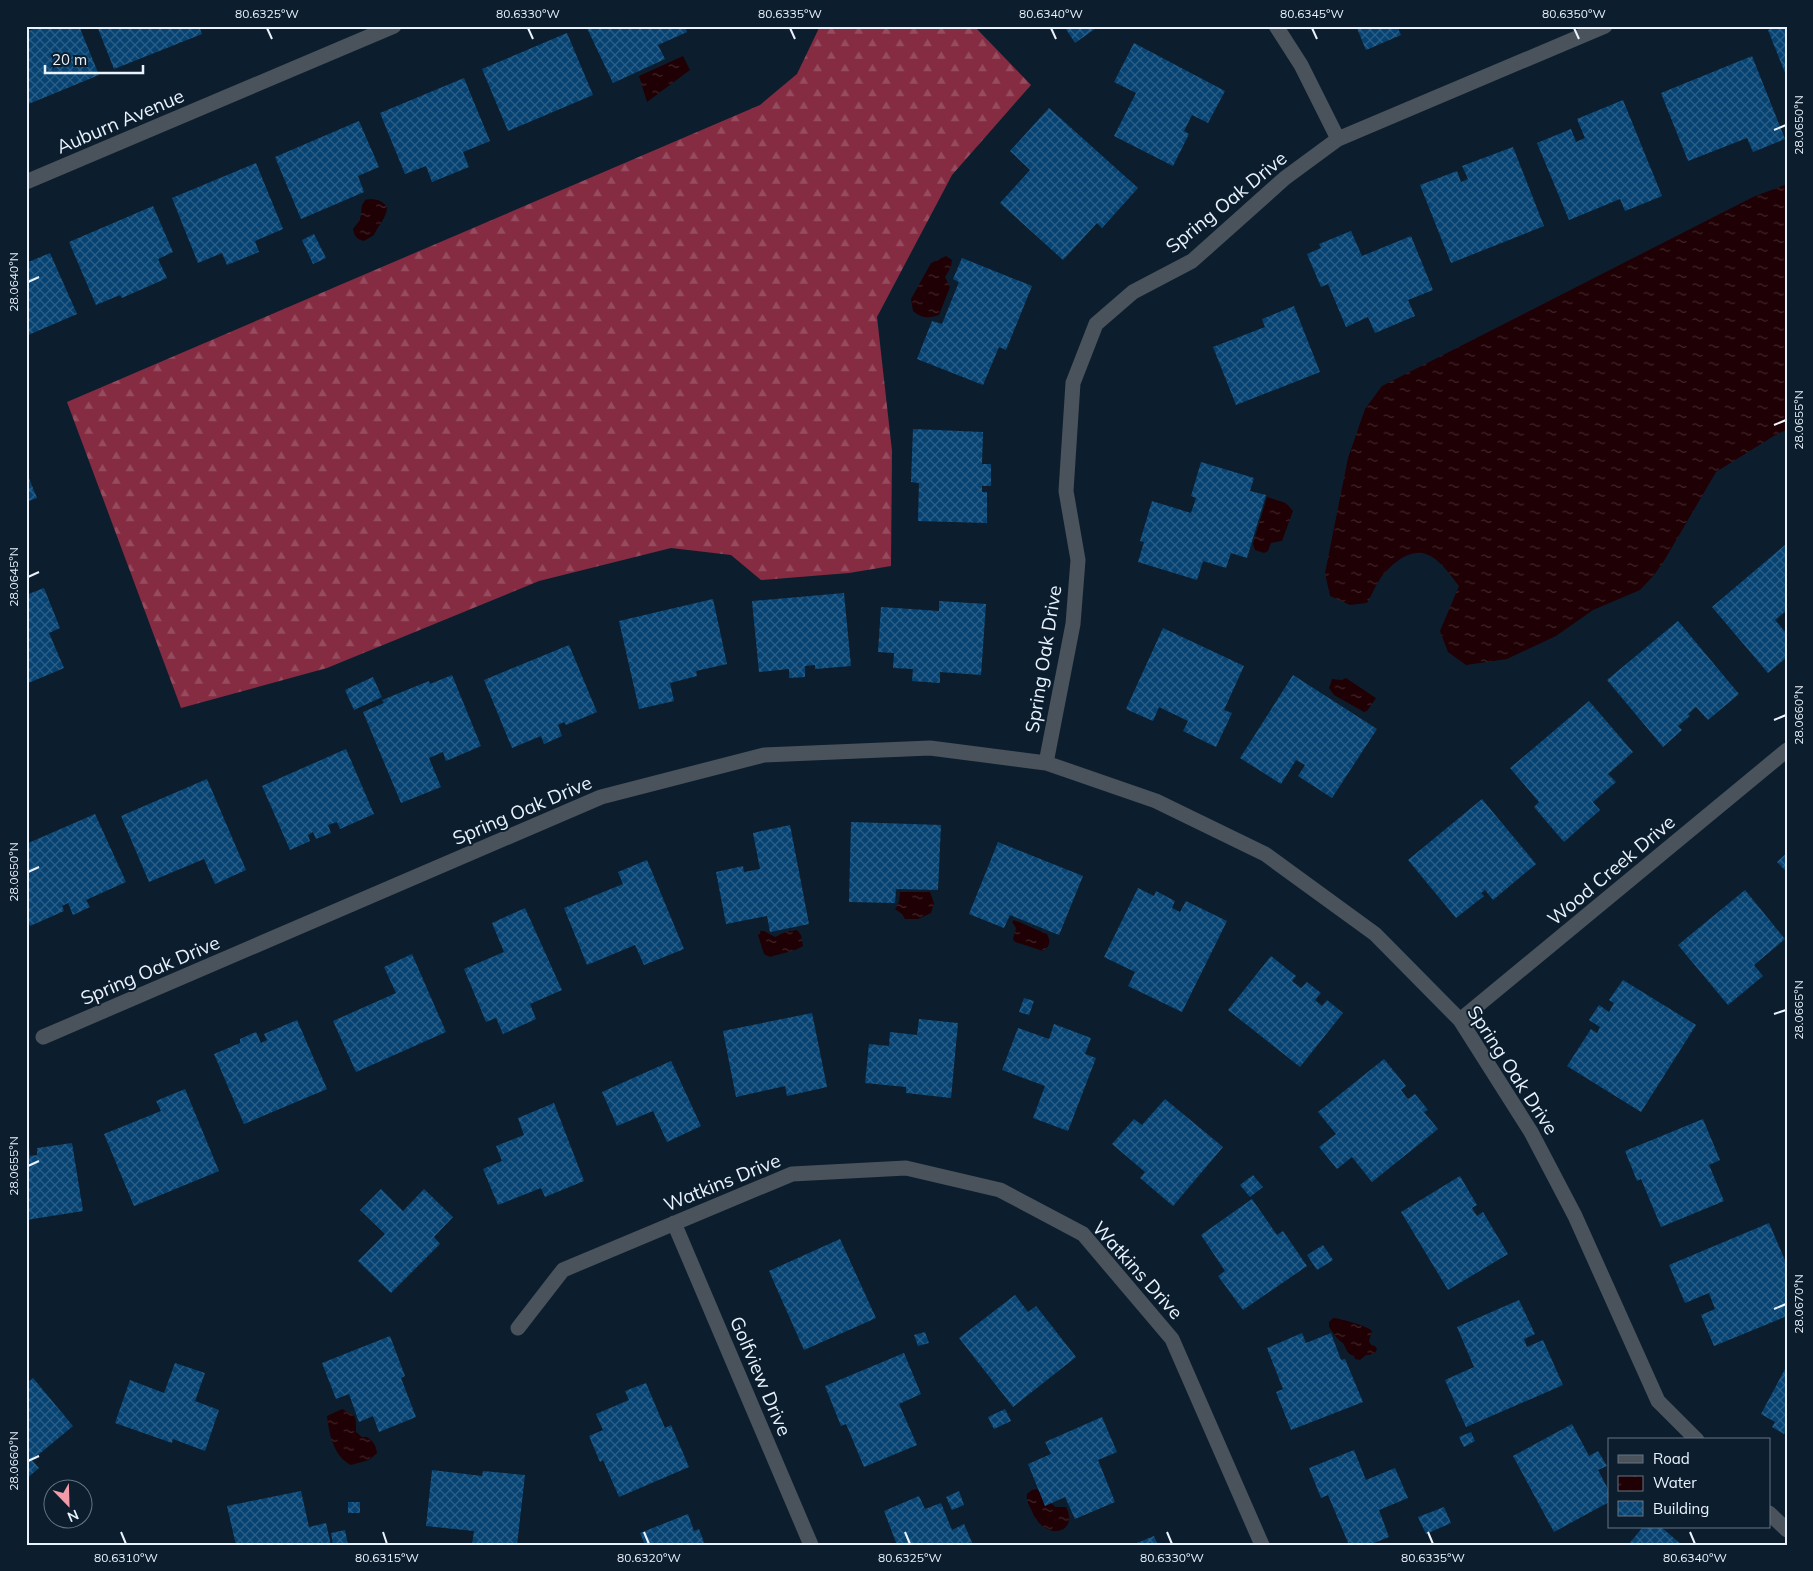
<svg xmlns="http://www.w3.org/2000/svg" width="1813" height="1571" font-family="Mulish,sans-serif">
<defs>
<pattern id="forest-firs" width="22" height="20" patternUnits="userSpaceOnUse" patternTransform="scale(1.25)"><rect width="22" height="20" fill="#852c42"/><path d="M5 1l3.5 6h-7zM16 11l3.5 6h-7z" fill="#964b5e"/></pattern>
<pattern id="water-ripples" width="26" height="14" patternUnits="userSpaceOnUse" patternTransform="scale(1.25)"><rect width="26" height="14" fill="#1f0004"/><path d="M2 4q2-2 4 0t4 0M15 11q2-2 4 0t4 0" fill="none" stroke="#40262a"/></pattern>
<pattern id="building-cross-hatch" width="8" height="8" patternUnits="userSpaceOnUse" patternTransform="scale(1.25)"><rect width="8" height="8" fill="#074372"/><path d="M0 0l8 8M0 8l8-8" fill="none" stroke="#2b5f87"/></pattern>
</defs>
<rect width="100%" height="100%" fill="#0c1e2e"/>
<path fill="url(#forest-firs)" d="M820 26H974L1031 85 952 175 877 317 892 451 891 566 849 573 761 580 731 555 671 548 539 581 327 668 181 708 67 402 760 105 797 74Z"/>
<path fill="url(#water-ripples)" d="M683 56 690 70 647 102 639 76Z
M1787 184V430L1777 434 1716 472 1664 561 1654 575 1640 590 1593 610 1556 636 1507 659 1466 665 1448 652 1440 631 1459 586C1450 575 1440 559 1426 554 1409 548 1389 566 1380 579 1375 586 1372 595 1367 603L1350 605 1330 596 1325 573 1348 458 1365 409 1382 386 1753 197Z
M366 199C375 199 381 199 387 207 387 218 378 225 374 235L364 241C356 239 355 237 353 229L360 220 362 205Z
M946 256 952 260 951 267 945 277 950 287 939 315C928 319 921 318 913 311L911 299 931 263Z
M1267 497 1286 503 1293 511 1282 541 1271 543 1268 551 1264 553 1255 550 1253 544Z
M1346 678 1376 698 1367 711 1364 712 1334 695 1329 688 1332 679 1342 680Z
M900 892H930L934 903 931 913 918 919H905L902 914 895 909 899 902Z
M1014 920 1047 934C1051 942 1050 946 1043 951L1015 942 1013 939 1016 928 1012 922Z
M797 930 801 935 803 946C796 951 779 954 770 957L764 954 758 935 760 931H764L775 937 785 932Z
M1333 1318C1339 1318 1368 1326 1372 1331L1369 1341 1371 1345 1375 1346 1377 1349 1375 1353 1369 1355H1366L1360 1360 1355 1359 1354 1356C1346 1354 1347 1349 1343 1343 1338 1340 1333 1333 1329 1327V1322Z
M342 1409C357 1417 356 1414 356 1432L362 1437H367C372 1440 377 1446 377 1453L369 1460 351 1465C334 1457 329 1434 327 1416Z
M1037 1489 1055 1507H1066C1080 1534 1043 1543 1031 1509 1028 1504 1026 1500 1027 1494L1032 1490Z"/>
<path fill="url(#building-cross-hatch)" d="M41 26H79L99 75 26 105V32Z
M97 26H199L202 34 114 69Z
M586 26H685L687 32 658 45 665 59 613 83Z
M1064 26H1099L1075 43Z
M1356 26H1397L1401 35 1366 50Z
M1778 26H1787V78L1768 30Z
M567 33 593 95 508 131 482 69Z
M1134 43 1225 91 1208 123 1192 115 1184 131 1189 134 1173 166 1114 136 1136 93 1114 82Z
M1752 56 1785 139 1753 152 1747 138 1688 161 1661 93Z
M464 78 490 141 463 152 469 167 432 182 426 166 405 174 380 113Z
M1623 100 1662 196 1625 211 1620 199 1569 220 1537 143 1571 129 1576 142 1585 138 1577 119Z
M1049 108 1138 188 1102 228 1097 223 1063 260 1000 203 1030 170 1010 151Z
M359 121 379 167 358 176 364 192 301 219 275 157Z
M1513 147 1544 226 1451 263 1420 185 1457 171 1461 182 1468 179 1462 166Z
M256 163 283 229 255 241 259 252 227 265 222 253 198 263 172 198Z
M153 206 173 252 158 259 167 278 122 298 120 295 96 305 69 242Z
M1351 231 1362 256 1411 236 1433 290 1408 300 1415 316 1375 333 1368 317 1346 327 1328 284 1321 287 1307 254 1321 248 1319 244Z
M314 234 326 258 313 264 302 240Z
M50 253 77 314 26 336V263Z
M962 258 1032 286 1006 350 999 347 983 385 917 359 932 321 942 324 959 282 953 279Z
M1294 306 1320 372 1236 405 1213 347 1265 327 1262 319Z
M913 429 983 432 982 464H991V486H982V492H987V523L918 521 919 483 911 482Z
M1201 462 1254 478 1250 491 1266 495 1247 558 1231 553 1226 568 1203 561 1197 580 1138 562 1144 542 1140 541 1152 501 1191 513 1196 498 1191 496Z
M28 476 37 498 26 502V477Z
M1785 545 1787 548V610L1775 620 1787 634V657L1768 673 1712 607Z
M44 588 60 628 49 633 64 668 26 684V595Z
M844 593 851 666 815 669V665L805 666V677L789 678V669L759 672 752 601Z
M713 599 727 664 696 671 697 676 670 683 674 701 639 709 619 621Z
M939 601 986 604 981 675 940 672V683L912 681 913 669 893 668 894 653 878 652 881 607 939 611Z
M1678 621 1739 694 1708 720 1696 707 1688 714 1690 716 1678 726 1682 730 1663 747 1607 680Z
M1163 628 1244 666 1224 710 1232 713 1216 747 1183 731 1188 721 1159 707 1153 721 1126 709Z
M569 645 597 712 566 725 564 722 558 725 562 736 544 744 541 736 512 748 484 680Z
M452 675 481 746 446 761 443 752 429 758 441 787 401 803 363 712 384 703 382 700 429 681 430 684Z
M1293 675 1377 729 1332 798 1298 776 1305 765 1296 760 1281 784 1240 758Z
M373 677 382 697 354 710 345 690Z
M1589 701 1633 752 1608 774 1616 782 1593 802 1600 810 1564 842 1534 807 1539 802 1510 768Z
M346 749 374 814 340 829 337 822 328 825 331 833 316 839 313 832 308 835 310 841 290 850 262 786Z
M207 779 246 870 215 884 204 859 149 882 121 816Z
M1482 799 1536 864 1493 900 1485 890 1481 893 1484 896 1456 918 1408 860Z
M95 814 126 882 86 900 90 907 73 915 68 903 62 906 64 911 30 926 26 917V844Z
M851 822 941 825 938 890 896 889 895 903 849 902Z
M790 825 809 924 770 932 767 916 726 924 716 872 743 866 744 872 760 869 753 833Z
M998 842 1083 876 1059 935 1010 915 1004 928 969 914Z
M1787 853V872L1777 862Z
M647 860 684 949 644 965 635 945 587 965 564 908 623 884 618 872Z
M1138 888 1154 896 1156 891 1175 901 1172 908 1180 912 1186 901 1227 921 1182 1012 1128 986 1135 972 1104 957Z
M1745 890 1785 939 1754 965 1763 976 1728 1005 1678 945Z
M525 908 562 990 530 1004 536 1019 503 1034 496 1018 486 1022 464 969 504 952 492 923Z
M412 954 446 1032 356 1072 333 1021 396 993 384 967Z
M1271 956 1296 976 1292 981 1301 988 1307 982 1321 993 1315 1000 1322 1006 1327 1000 1343 1013 1300 1067 1228 1010Z
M1623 980 1696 1025 1641 1112 1567 1066 1591 1029 1597 1033 1600 1027 1589 1020 1599 1005 1609 1012 1614 1003 1609 1000Z
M1024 998 1034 1001 1029 1015 1019 1012Z
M812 1013 827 1087 787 1096 785 1086 736 1097 723 1031Z
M919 1019 958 1023 951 1098 906 1093V1087L865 1083 869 1044 889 1046 890 1032 917 1035Z
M297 1020 327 1089 244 1124 214 1054 240 1043V1039L256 1032 261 1043 267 1040 264 1034Z
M1054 1024 1091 1038 1085 1054 1096 1058 1068 1131 1033 1118 1045 1086 1002 1070 1018 1028 1049 1039Z
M1384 1059 1406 1086 1401 1090 1408 1099 1415 1094 1428 1110 1424 1112 1438 1129 1372 1182 1352 1157 1337 1169 1319 1147 1336 1134 1318 1112Z
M671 1061 701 1126 667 1142 653 1111 617 1126 602 1092Z
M185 1089 219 1171 134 1206 104 1134 161 1111 156 1101Z
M1165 1099 1223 1147 1173 1206 1140 1178 1145 1172 1112 1144 1134 1119 1142 1125Z
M554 1103 584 1181 545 1197 541 1188 498 1205 483 1169 502 1161 496 1146 524 1135 518 1118Z
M1703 1119 1720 1160 1709 1165 1724 1201 1661 1227 1641 1179 1637 1181 1625 1151Z
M72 1143 83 1211 26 1220V1149H29L30 1156 37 1155V1148Z
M1253 1175 1263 1187 1250 1197 1240 1185Z
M1460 1176 1477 1205 1472 1208 1477 1216 1483 1212 1508 1254 1448 1290 1401 1212Z
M381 1189 403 1211 424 1189 453 1217 434 1237 440 1244 391 1293 358 1261 385 1234 360 1210Z
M1252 1199 1277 1235 1283 1231 1307 1266 1243 1310 1218 1276 1225 1271 1201 1235Z
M1769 1223 1787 1265V1316L1714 1346 1701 1315 1715 1309 1709 1293 1685 1303 1669 1265Z
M840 1239 876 1318 804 1350 769 1271Z
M1323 1245 1333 1260 1317 1270 1307 1255Z
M1015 1295 1028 1312 1036 1306 1076 1357 1013 1407 959 1338Z
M1519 1300 1535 1334 1524 1339 1527 1347 1543 1340 1563 1385 1466 1427 1445 1380 1474 1367 1457 1327Z
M925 1332 929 1343 918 1346 914 1335Z
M1302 1333 1306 1343 1331 1333 1341 1360 1345 1359 1363 1402 1291 1430 1276 1392 1283 1389 1267 1348Z
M390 1336 405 1376 401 1378 416 1417 379 1432 373 1416 359 1422 349 1394 336 1399 322 1363Z
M904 1353 921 1394 899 1404 917 1445 864 1467 846 1424 841 1426 825 1386Z
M175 1363 205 1373 195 1401 219 1410 205 1451 173 1439 172 1443 115 1423 130 1380 164 1393Z
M1785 1369H1787V1430L1784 1434 1772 1427 1775 1422 1761 1414Z
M33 1378 73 1426 32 1460 39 1468 26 1479V1384Z
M646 1383 665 1428 671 1425 689 1467 619 1497 603 1460 600 1462 589 1436 603 1430 596 1414 629 1400 625 1391Z
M1005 1409 1011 1421 994 1429 988 1417Z
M1102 1417 1117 1452 1098 1460 1115 1502 1075 1519 1065 1497 1045 1506 1028 1464 1051 1454 1045 1442Z
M1572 1424 1589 1456 1598 1451 1607 1466 1598 1470 1609 1491V1502L1554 1532 1513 1456Z
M1471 1432 1475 1441 1464 1447 1459 1437Z
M1354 1450 1366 1480 1395 1468 1408 1498 1379 1510 1389 1537 1369 1545H1349L1328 1495 1321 1498 1309 1468Z
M432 1470 482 1476 483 1471 525 1475 517 1545H472L474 1531 426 1526Z
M301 1491 309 1527 326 1523 331 1545H236L227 1506Z
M959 1491 964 1505 952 1510 946 1497Z
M919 1496 925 1509 941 1503 952 1530 964 1524 973 1545H897L884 1511Z
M348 1502H360V1513H348Z
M1444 1507 1451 1523 1426 1534 1418 1517Z
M688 1514 694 1531 699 1529 705 1545H645L640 1533Z
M1643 1527H1661L1682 1545H1628Z
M345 1530 348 1545H333L331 1533Z
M1154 1536 1158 1545H1132Z"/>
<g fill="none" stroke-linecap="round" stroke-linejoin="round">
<path stroke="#4a535b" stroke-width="15" d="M1276 26 1301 65 1338 139
M26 182 394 26
M1046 763 1073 624 1078 560 1066 491 1073 383 1096 324 1133 292 1192 261 1285 178 1338 139 1605 26
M1460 1020 1787 750
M43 1037 601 797 764 755 930 748 1046 763 1156 801 1265 854 1375 934 1460 1020 1531 1132 1575 1216 1658 1401 1697 1440
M674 1223 811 1545
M518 1328 563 1270 792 1174 906 1168 1000 1190 1083 1234 1172 1339 1262 1545
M1769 1513 1787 1530"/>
</g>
<path fill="none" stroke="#eaf3fd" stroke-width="2" d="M267 28 272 39M528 28 533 39M790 28 795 39M1051 28 1056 39M1312 28 1317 39M1574 28 1579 39M1774 130 1786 125M28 282 39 277M1774 425 1786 420M28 577 39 572M1774 720 1786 715M28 872 39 867M1774 1014 1786 1010M28 1166 39 1161M1774 1309 1786 1304M28 1461 39 1456M121 1532 126 1544M383 1532 387 1544M644 1532 649 1544M905 1532 910 1544M1167 1532 1172 1544M1428 1532 1433 1544M1690 1532 1695 1544"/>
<g text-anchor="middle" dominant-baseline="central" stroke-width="4" stroke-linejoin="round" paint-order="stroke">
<g font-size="19" fill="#eaf3fd" stroke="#0c1e2e">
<text transform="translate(120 121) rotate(-23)">Auburn Avenue</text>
<text transform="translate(1226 202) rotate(-39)">Spring Oak Drive</text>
<text transform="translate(1043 659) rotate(-81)">Spring Oak Drive</text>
<text transform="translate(522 810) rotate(-23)">Spring Oak Drive</text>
<text transform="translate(1611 870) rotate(-40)">Wood Creek Drive</text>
<text transform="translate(150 970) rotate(-23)">Spring Oak Drive</text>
<text transform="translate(1513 1070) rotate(57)">Spring Oak Drive</text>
<text transform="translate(722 1182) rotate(-22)">Watkins Drive</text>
<text transform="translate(1138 1270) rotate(48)">Watkins Drive</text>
<text transform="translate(761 1376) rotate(67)">Golfview Drive</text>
</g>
</g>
<rect width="1813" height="1571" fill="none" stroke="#0c1e2e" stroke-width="55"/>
<rect x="1608" y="1438" width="162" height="90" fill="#0c1e2e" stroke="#657381"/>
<rect x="1618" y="1455" width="25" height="8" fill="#4a535b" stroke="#657381"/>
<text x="1653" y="1464" font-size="15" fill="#eaf3fd">Road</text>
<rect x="1618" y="1476" width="25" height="15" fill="url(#water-ripples)" stroke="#657381"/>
<text x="1653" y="1488" font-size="15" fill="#eaf3fd">Water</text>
<rect x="1618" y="1501" width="25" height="15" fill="url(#building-cross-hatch)" stroke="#657381"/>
<text x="1653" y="1514" font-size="15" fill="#eaf3fd">Building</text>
<g transform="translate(68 1504) rotate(157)"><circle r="24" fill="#0c1e2e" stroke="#657381"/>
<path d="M0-4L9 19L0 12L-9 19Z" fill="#f39aa9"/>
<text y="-8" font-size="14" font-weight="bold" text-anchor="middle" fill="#eaf3fd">N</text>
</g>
<path d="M45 65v8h98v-8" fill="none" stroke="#eaf3fd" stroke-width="2.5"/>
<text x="52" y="65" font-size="15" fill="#eaf3fd" stroke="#0c1e2e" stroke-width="4" paint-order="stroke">20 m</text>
<rect x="28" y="28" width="1758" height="1516" fill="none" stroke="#eaf3fd" stroke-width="2"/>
<g font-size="12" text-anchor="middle" fill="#eaf3fd">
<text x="267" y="18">80.6325°W</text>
<text x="528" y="18">80.6330°W</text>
<text x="790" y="18">80.6335°W</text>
<text x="1051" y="18">80.6340°W</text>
<text x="1312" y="18">80.6345°W</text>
<text x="1574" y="18">80.6350°W</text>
<text transform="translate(1799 125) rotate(-90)" y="4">28.0650°N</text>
<text transform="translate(14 282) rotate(-90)" y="4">28.0640°N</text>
<text transform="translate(1799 420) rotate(-90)" y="4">28.0655°N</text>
<text transform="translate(14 577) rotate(-90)" y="4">28.0645°N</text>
<text transform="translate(1799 715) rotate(-90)" y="4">28.0660°N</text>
<text transform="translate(14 872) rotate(-90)" y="4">28.0650°N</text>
<text transform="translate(1799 1010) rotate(-90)" y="4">28.0665°N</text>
<text transform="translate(14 1166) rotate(-90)" y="4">28.0655°N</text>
<text transform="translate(1799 1304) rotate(-90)" y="4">28.0670°N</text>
<text transform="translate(14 1461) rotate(-90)" y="4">28.0660°N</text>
<text x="126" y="1562">80.6310°W</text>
<text x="387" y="1562">80.6315°W</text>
<text x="649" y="1562">80.6320°W</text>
<text x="910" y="1562">80.6325°W</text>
<text x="1172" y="1562">80.6330°W</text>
<text x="1433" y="1562">80.6335°W</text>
<text x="1695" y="1562">80.6340°W</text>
</g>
</svg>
